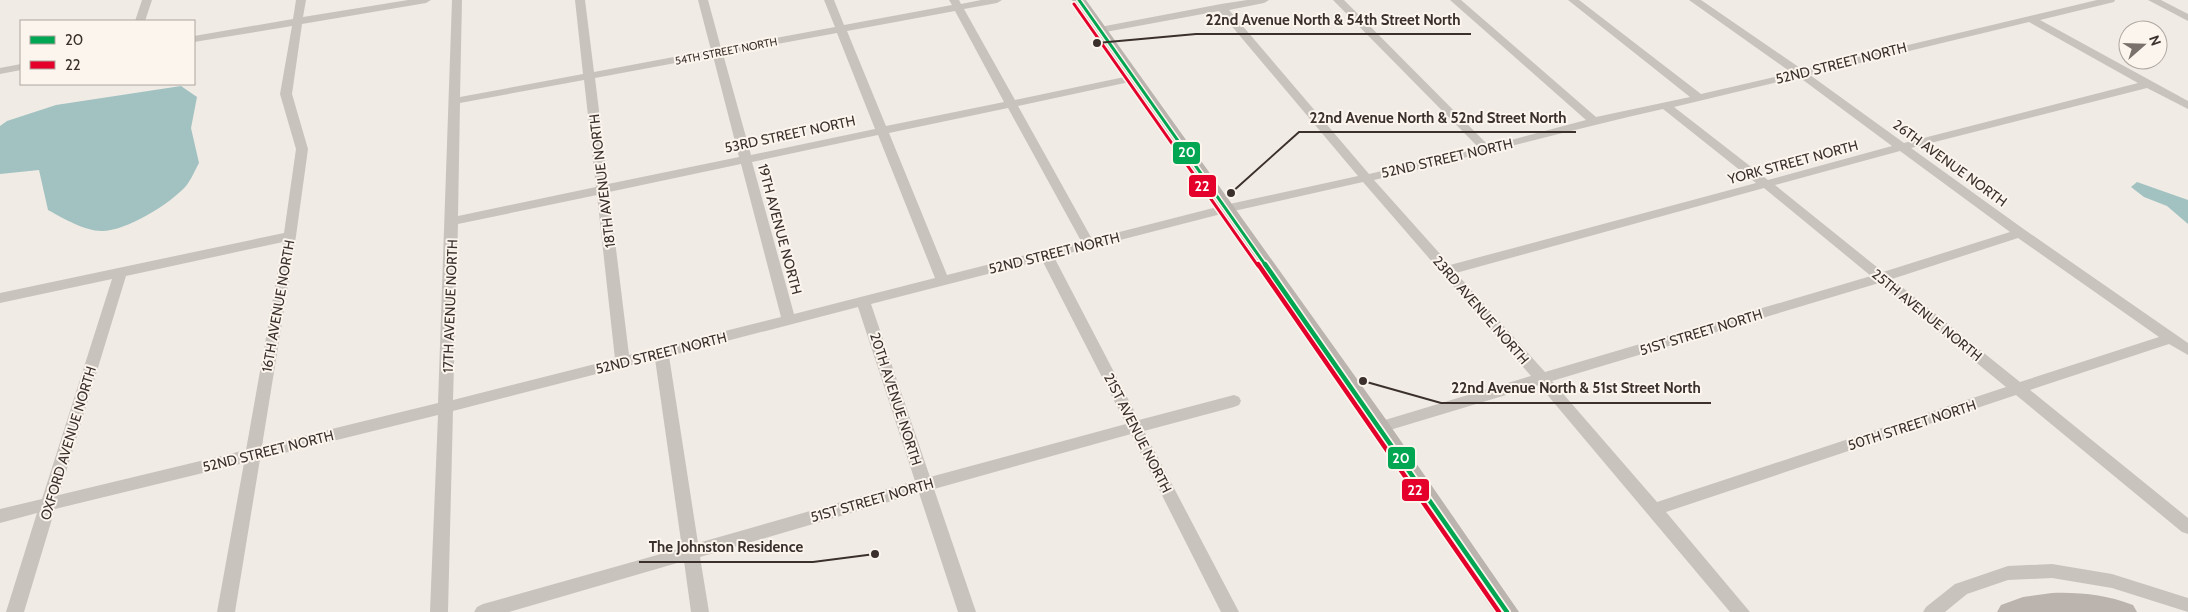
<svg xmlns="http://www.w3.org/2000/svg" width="2188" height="612" font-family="Cabin,sans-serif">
<rect width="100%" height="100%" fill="#f0ebe5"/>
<path fill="#a1c2c1" d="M181 86 197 97 191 128 199 163C195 170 191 180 186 186 170 204 126 231 102 231 84 231 63 218 48 210L39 170 0 174V126L7 121 56 105Z
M2137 182 2188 200V224L2167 206 2144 197 2131 187Z"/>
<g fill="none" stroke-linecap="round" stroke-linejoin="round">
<path fill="#c9c3be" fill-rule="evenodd" d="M142 0H152L145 21H135Z
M296 0H306L303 17 408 0H431L426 3 302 24 292 94 308 149 296 236 262 446 438 403 452 0H462L460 97 583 74 575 0H585L594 72 711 50 698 0H708L721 48 835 27 824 0H834L844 25 952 5 949 0H959L961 4 981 0H1002L997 3 964 9 1015 100 1134 75 1140 78 1134 81 1018 106 1092 239 1225 205 1358 176 1219 11 1100 33 1096 32 1095 30 1100 27 1221 4 1247 0H1269L1264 3 1229 10 1369 174 1479 148 1333 0H1344L1489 146 1586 120 1450 0H1461L1596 117 1690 97 1568 0H1579L1701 94 1792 73 1689 0H1701L1803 70 2097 0H2115L2114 2 2040 20 2188 101V109L2147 88 1911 148 2025 230 2188 343V355L2169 344 2030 390 2188 518V534L2182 532 2016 395 1666 512 1750 612H1730L1539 385 1380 433 1375 431 1372 427 1375 423 1531 376 1363 182 1225 213 1054 257 1139 420 1234 395 1239 397 1241 401 1239 405 1234 407 1144 431 1239 612H1221L1131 434 934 489 976 612H958L919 493 700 557 709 612H691L684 561 509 612H474L477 607 483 604 682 548 655 359 453 411 448 612H430L438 415 260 459 235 612H217L244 463 55 509 24 612H6L37 513 0 523V509L42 499 112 279 0 303V293L284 233 296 149 280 94 292 26 194 42V36L293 19ZM955 11 1004 102 886 126 847 31ZM2029 22 2138 83 1904 143 1810 75ZM837 33 875 129 751 155 723 54ZM713 56 739 157 608 184 595 78ZM1799 77 1892 146 1768 180 1674 107ZM584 80 596 187 458 216 460 103ZM1008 108 1081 241 947 275 889 133ZM1663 109 1756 183 1450 265 1374 180C1471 157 1566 131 1663 109ZM878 135 935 278 794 314 752 162ZM1900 151 2010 232 1883 272 1775 185ZM741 164 781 317 629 355 609 192ZM1764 188 1871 276 1545 372 1456 273ZM597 195 615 359 453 400 458 224ZM2018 238 2159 337 2020 382 1892 279ZM283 242 246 450 59 495 126 276ZM1042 260 1126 424 930 477 871 304ZM1879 283 2006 387 1657 502 1552 381ZM858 307 915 481 698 543 669 356Z
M2148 0H2161L2188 14V21Z
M21 64V70L0 74V68Z
M2052 564 2112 574 2188 598V612L2112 588 2052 578 2008 580 1967 594 1945 612H1923L1926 607 1955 584 1961 582 2008 566Z"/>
<path fill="#bab3ae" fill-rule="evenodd" d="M1072 0H1086L1387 421 1519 612H1494L1373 433Z
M2052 593C2080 592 2107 595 2133 605L2137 612H1997L2001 605 2023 597Z"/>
<defs>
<path id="bus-1-far1" d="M1079 0 1266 266"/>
<path id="bus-1" d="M1265 264 1507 612"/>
<path id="bus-2-far1" d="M1074 4 1258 266"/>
<path id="bus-2" d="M1258 264 1499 612"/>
</defs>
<use href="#bus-1-far1" stroke="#fbf5ee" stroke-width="6"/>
<use href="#bus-1" stroke="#fbf5ee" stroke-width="8"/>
<use href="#bus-2-far1" stroke="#fbf5ee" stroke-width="6"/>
<use href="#bus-2" stroke="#fbf5ee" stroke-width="8"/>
<use href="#bus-1-far1" stroke="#00a651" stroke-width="3"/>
<use href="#bus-1" stroke="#00a651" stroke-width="4.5"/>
<use href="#bus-2-far1" stroke="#e4002b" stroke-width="3"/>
<use href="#bus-2" stroke="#e4002b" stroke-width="4.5"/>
</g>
<g text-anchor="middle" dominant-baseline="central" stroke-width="4" stroke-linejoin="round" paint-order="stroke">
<g font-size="11" fill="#3b302b" stroke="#fbf5ee">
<text transform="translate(726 51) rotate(-11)">54TH STREET NORTH</text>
</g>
<g font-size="14" fill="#3b302b" stroke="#fbf5ee">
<text transform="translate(1841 63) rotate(-14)">52ND STREET NORTH</text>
<text transform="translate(790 134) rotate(-12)">53RD STREET NORTH</text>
<text transform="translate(1447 158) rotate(-13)">52ND STREET NORTH</text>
<text transform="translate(1793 162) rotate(-15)">YORK STREET NORTH</text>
<text transform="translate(1950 163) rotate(36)">26TH AVENUE NORTH</text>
<text transform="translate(602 181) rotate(-97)">18TH AVENUE NORTH</text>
<text transform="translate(780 229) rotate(75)">19TH AVENUE NORTH</text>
<text transform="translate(1054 253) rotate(-14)">52ND STREET NORTH</text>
<text transform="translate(278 306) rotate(-80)">16TH AVENUE NORTH</text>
<text transform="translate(450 306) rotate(-88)">17TH AVENUE NORTH</text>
<text transform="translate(1481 310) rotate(49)">23RD AVENUE NORTH</text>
<text transform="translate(1927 315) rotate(39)">25TH AVENUE NORTH</text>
<text transform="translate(1701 332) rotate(-17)">51ST STREET NORTH</text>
<text transform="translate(661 353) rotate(-14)">52ND STREET NORTH</text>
<text transform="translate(896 399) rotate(72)">20TH AVENUE NORTH</text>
<text transform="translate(1912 425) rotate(-18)">50TH STREET NORTH</text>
<text transform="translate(1138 433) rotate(63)">21ST AVENUE NORTH</text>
<text transform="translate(68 443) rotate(-73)">OXFORD AVENUE NORTH</text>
<text transform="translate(268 451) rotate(-14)">52ND STREET NORTH</text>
<text transform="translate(872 500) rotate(-16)">51ST STREET NORTH</text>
</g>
</g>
<path fill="none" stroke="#3b302b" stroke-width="2" d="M1097 43L1196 34H1471M1231 193L1299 132H1576M1363 381L1441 403H1711M875 554L813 562H639"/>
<g fill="#3b302b" stroke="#fbf5ee" stroke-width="2">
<circle cx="1097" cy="43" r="5"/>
<circle cx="1231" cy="193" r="5"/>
<circle cx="1363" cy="381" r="5"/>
<circle cx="875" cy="554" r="5"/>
</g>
<g font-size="15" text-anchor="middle" font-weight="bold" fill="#3b302b" stroke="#fbf5ee" stroke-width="4" stroke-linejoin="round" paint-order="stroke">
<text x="1333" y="25">22nd Avenue North &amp; 54th Street North</text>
<text x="1438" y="123">22nd Avenue North &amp; 52nd Street North</text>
<text x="1576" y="393">22nd Avenue North &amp; 51st Street North</text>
<text x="726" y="552">The Johnston Residence</text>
</g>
<g stroke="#fbf5ee" stroke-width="2">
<rect x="1172" y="141" width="29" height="24" rx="5" fill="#00a651"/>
<rect x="1188" y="174" width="29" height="24" rx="5" fill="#e4002b"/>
<rect x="1387" y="446" width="29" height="24" rx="5" fill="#00a651"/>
<rect x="1401" y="478" width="29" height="24" rx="5" fill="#e4002b"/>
</g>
<g font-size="14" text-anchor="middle" font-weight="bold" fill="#fff">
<text x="1187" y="157">20</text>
<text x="1202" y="191">22</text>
<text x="1401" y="463">20</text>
<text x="1415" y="495">22</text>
</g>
<rect x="20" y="20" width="175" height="65" fill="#fbf5ee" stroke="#aea6a0"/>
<rect x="30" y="36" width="25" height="8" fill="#00a651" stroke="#aea6a0"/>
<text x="65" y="45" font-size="15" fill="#3b302b">20</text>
<rect x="30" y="61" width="25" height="8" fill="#e4002b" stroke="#aea6a0"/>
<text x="65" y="70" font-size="15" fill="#3b302b">22</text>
<g transform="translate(2143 45) rotate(70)"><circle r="24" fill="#fbf5ee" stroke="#aea6a0"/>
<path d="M0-4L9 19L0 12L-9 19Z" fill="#7a716c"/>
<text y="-8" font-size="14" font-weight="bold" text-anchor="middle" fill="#3b302b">N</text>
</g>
</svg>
